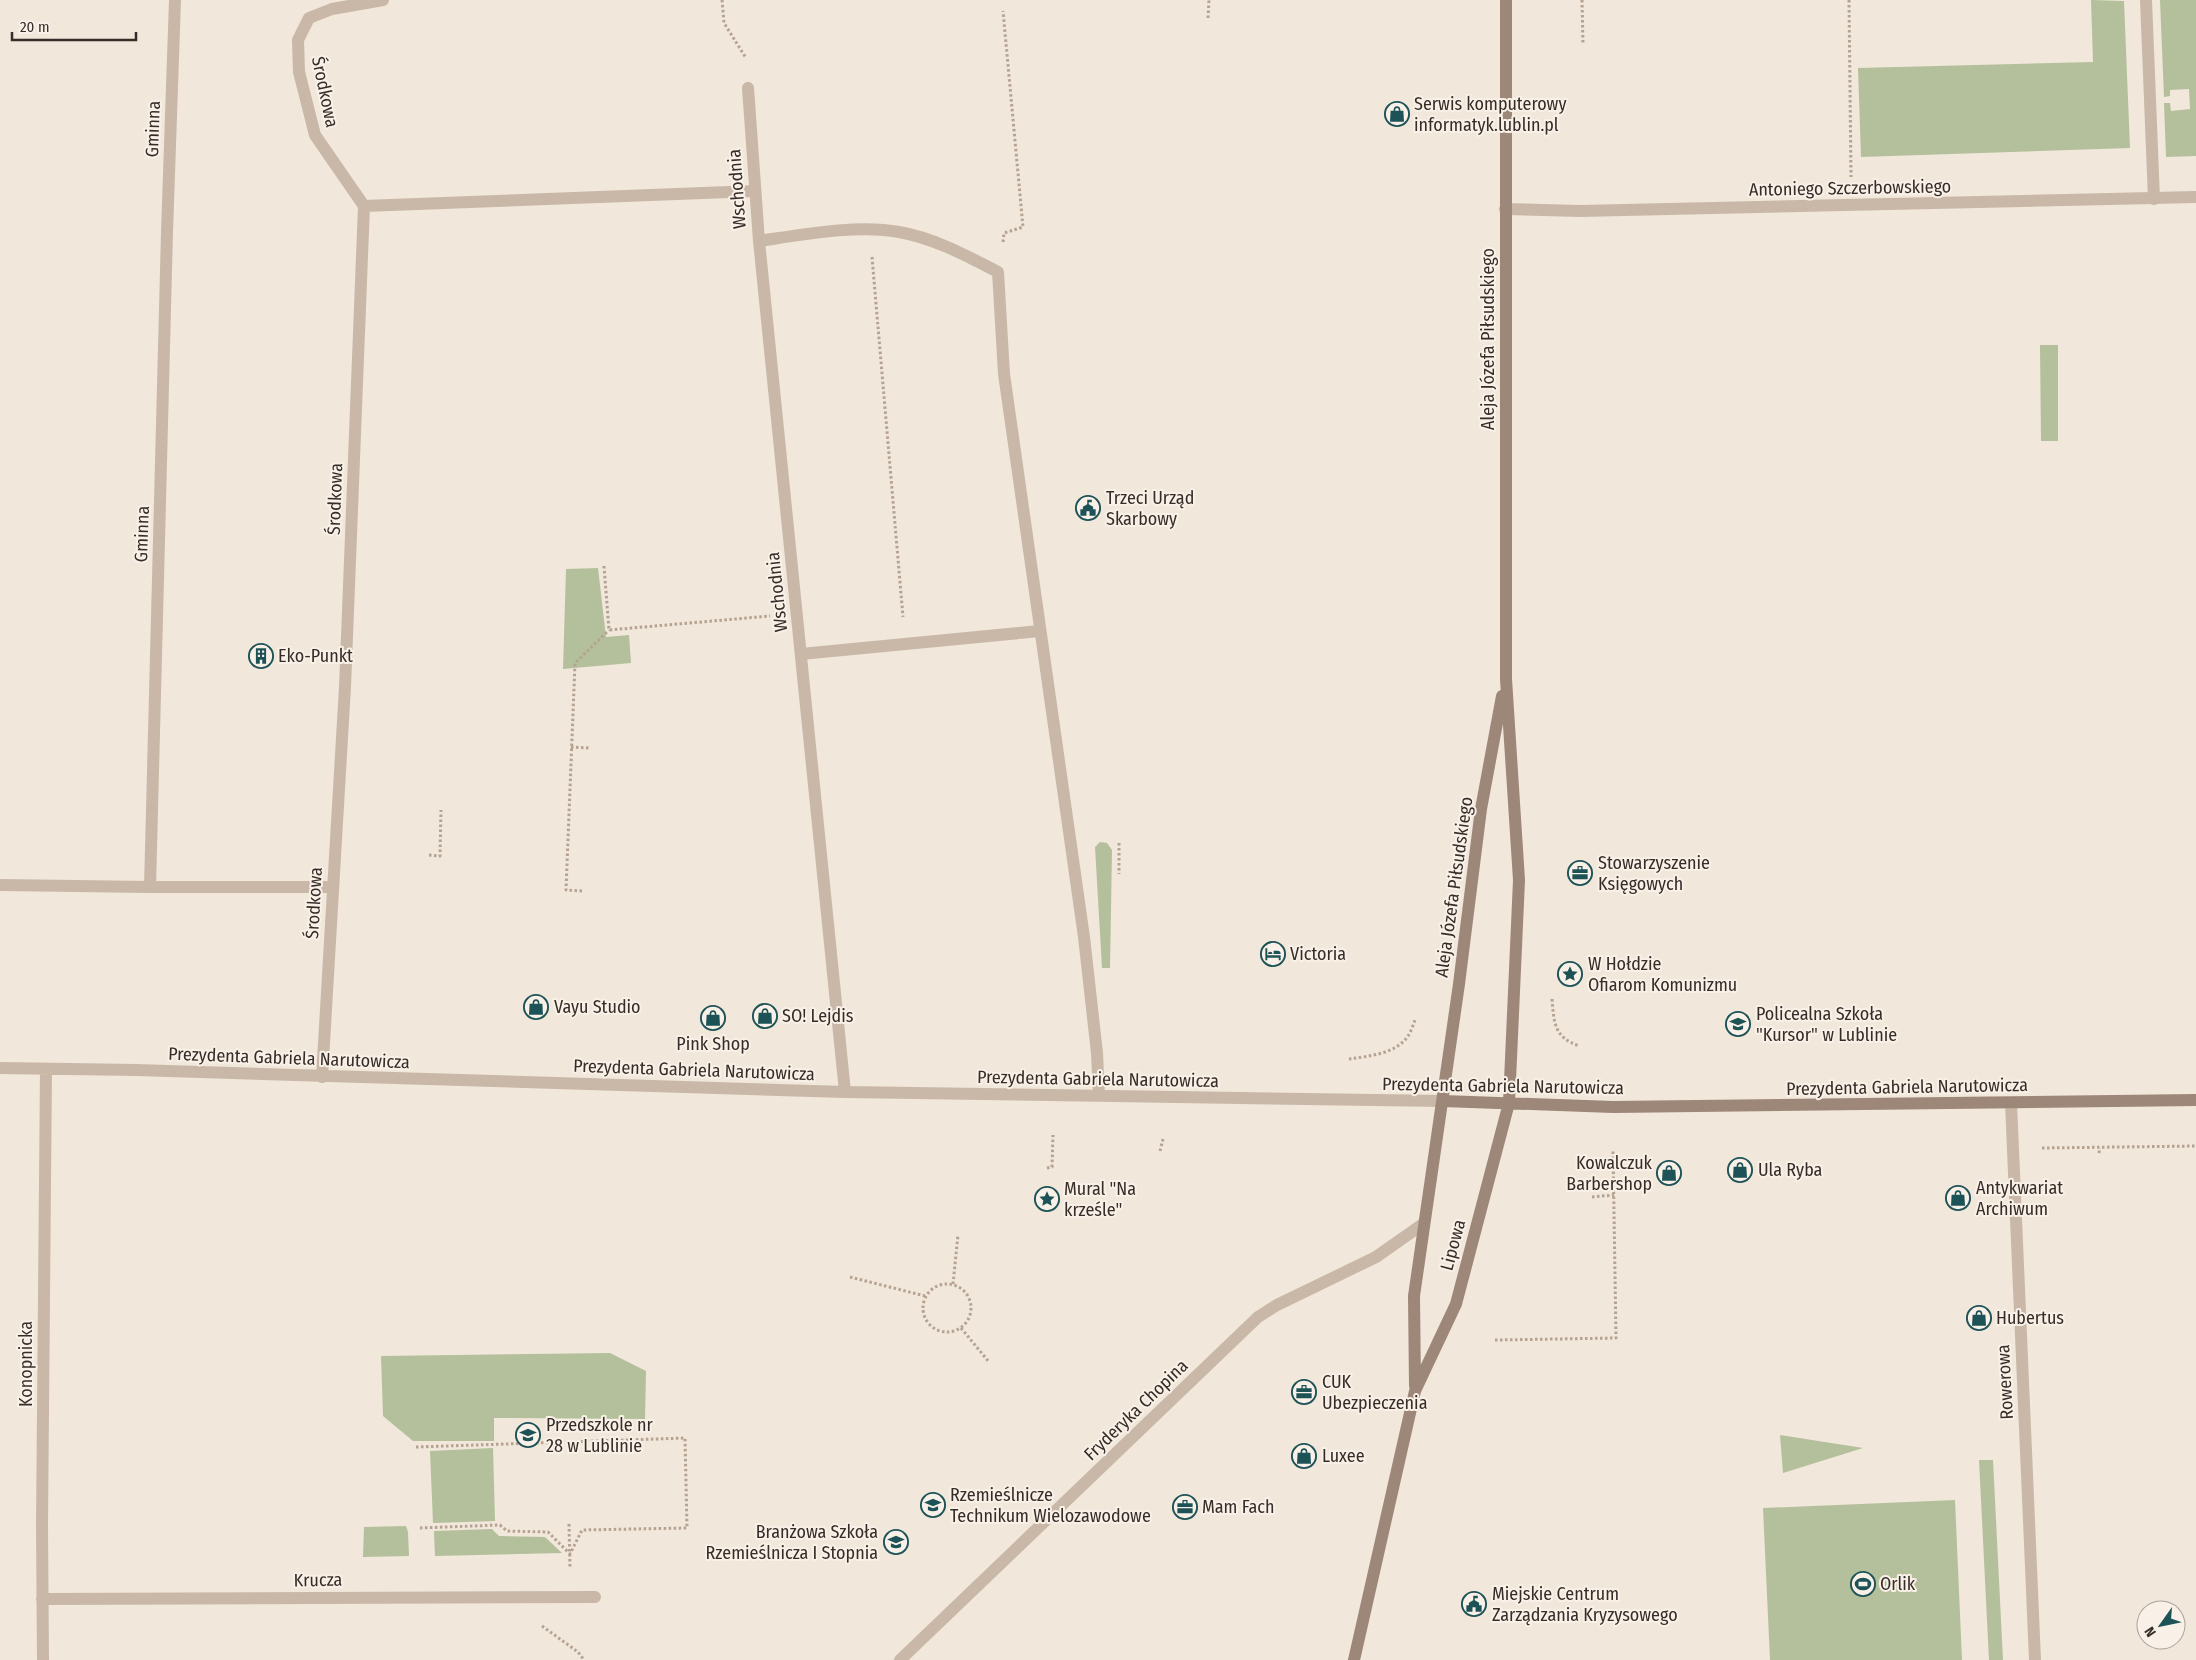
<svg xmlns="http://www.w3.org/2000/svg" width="2196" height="1660" font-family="'Fira Sans Condensed',sans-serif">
<rect width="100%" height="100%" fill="#f1e7db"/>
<path fill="#b3c09b" d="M2091 0 2124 1 2130 148 1861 157 1858 68 2093 62Z
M2160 0H2196V156L2166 157 2164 103H2170L2171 111 2190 109 2189 89 2170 90V96L2164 97Z
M2040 345H2058V441H2041Z
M598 568 606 637 629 635 631 663 563 669 566 569Z
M1100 842 1107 843 1112 850 1110 968H1102L1095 847Z
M610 1353 646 1371 645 1419 494 1418V1441H413L383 1416 381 1356Z
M1780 1435 1863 1448 1783 1473Z
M493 1448 495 1521 433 1523 430 1451Z
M1979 1460H1993L2003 1660H1989Z
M1955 1500 1962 1660H1770L1763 1508Z
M406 1526 408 1532 409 1556 363 1557 364 1527Z
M492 1529 499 1536 545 1537 562 1553 435 1556 434 1531Z"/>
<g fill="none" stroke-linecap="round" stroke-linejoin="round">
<path stroke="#b5a291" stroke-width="3" stroke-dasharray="2.5 2.5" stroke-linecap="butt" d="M722 0 724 23 746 58
M1582 0 1583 44
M1849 0 1851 177
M1208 18 1209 0
M1003 242 1004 233 1023 227 1003 11
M872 257 903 617
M604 566 609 630 770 616
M571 747 590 748
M1119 843V874
M429 855 440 856 441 810
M582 891 566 890 575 663 609 630
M1552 999C1554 1023 1554 1037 1579 1046
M1349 1059C1369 1056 1396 1054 1408 1036 1411 1032 1413 1025 1415 1020
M2042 1148 2196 1146
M1160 1151 1163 1139
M2099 1153 2100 1148
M1047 1168 1052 1167 1053 1135
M1592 1197 1614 1195
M850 1277 925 1296
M923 1308a24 24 0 1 1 48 0a24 24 0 1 1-48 0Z
M953 1284 958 1235
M961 1328 989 1362
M1495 1340 1616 1338 1613 1150
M416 1447 685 1438 687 1528 582 1530 570 1554 548 1532 507 1531 500 1525 418 1528
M569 1524 570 1568
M542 1626 578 1652 584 1660"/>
<path stroke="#c9b8a7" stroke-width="12" d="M2146 0 2154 199
M0 885 150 887"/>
<path stroke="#c9b8a7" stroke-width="12" d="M175 0 167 232 150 887H333
M748 88 759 241 845 1092
M364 206 755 191
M1505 209 1580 211 2196 197
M759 241C800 235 858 224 899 232 934 238 967 256 998 272L1004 374 1084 937 1097 1053 1099 1096
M801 654 1040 631
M0 1068 136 1070 845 1092 1443 1101
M322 1077 345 687 364 206 315 135 299 72 298 40 309 18 332 9 383 0
M2011 1103 2035 1660
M42 1599 595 1597
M43 1660 42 1525 46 1069
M900 1660 1258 1317 1277 1305 1376 1257 1423 1224"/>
<path stroke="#9d8778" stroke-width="12" d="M1443 1101 1613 1107 2196 1100
M1415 1386 1414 1296 1459 984 1481 809 1502 696
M1354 1660 1415 1391 1456 1304 1509 1103 1519 880 1506 679V0"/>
</g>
<defs>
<symbol id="shop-ring" viewBox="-11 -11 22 22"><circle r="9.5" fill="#f9f1e7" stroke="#1d5257" stroke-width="1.5"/><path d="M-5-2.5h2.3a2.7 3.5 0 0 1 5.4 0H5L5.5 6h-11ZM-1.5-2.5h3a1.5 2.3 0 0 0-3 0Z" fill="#1d5257"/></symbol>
<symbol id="civic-ring" viewBox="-11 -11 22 22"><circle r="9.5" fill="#f9f1e7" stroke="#1d5257" stroke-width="1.5"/><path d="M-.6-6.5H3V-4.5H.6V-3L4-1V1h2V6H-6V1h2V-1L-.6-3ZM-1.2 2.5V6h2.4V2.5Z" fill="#1d5257"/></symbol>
<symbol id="building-ring" viewBox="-11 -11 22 22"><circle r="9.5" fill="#f9f1e7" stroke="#1d5257" stroke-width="1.5"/><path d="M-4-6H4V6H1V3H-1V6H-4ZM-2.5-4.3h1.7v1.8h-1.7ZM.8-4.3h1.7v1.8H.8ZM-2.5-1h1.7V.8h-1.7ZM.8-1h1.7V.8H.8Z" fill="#1d5257"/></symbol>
<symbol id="office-ring" viewBox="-11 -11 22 22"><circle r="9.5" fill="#f9f1e7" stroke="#1d5257" stroke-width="1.5"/><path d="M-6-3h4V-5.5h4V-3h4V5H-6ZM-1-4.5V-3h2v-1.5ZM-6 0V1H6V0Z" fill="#1d5257"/></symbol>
<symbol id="hotel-ring" viewBox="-11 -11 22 22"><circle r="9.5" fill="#f9f1e7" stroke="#1d5257" stroke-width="1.5"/><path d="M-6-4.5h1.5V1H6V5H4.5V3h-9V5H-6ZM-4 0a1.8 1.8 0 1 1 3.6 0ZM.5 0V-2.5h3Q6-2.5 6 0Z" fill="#1d5257"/></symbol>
<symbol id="sight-ring" viewBox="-11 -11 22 22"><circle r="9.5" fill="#f9f1e7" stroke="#1d5257" stroke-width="1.5"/><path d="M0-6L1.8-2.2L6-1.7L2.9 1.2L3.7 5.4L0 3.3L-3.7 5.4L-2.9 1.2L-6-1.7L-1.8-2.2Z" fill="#1d5257"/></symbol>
<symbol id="university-ring" viewBox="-11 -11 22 22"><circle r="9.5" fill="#f9f1e7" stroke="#1d5257" stroke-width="1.5"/><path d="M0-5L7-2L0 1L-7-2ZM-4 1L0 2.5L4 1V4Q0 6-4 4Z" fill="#1d5257"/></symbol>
<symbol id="school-ring" viewBox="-11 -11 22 22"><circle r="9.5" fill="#f9f1e7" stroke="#1d5257" stroke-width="1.5"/><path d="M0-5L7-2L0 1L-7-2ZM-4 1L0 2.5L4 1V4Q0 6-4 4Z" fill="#1d5257"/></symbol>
<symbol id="stadium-ring" viewBox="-11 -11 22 22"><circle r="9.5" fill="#f9f1e7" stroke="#1d5257" stroke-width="1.5"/><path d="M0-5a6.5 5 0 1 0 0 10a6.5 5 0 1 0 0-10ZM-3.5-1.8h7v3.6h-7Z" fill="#1d5257"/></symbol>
</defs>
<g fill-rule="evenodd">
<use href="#shop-ring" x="1383" y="100" width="28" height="28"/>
<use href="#civic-ring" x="1074" y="494" width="28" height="28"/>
<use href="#building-ring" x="247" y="642" width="28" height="28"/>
<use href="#office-ring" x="1566" y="859" width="28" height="28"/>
<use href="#hotel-ring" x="1259" y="940" width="28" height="28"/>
<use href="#sight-ring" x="1556" y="960" width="28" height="28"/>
<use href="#shop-ring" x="522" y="993" width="28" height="28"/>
<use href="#shop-ring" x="751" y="1002" width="28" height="28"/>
<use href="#shop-ring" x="699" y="1004" width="28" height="28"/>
<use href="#university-ring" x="1724" y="1010" width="28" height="28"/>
<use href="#shop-ring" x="1726" y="1156" width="28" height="28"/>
<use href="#shop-ring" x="1655" y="1159" width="28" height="28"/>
<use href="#shop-ring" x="1944" y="1184" width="28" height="28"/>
<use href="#sight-ring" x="1033" y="1185" width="28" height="28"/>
<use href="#shop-ring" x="1965" y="1304" width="28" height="28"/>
<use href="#office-ring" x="1290" y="1378" width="28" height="28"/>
<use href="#school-ring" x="514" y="1421" width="28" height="28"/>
<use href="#shop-ring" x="1290" y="1442" width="28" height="28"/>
<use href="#school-ring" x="919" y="1491" width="28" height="28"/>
<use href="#office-ring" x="1171" y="1493" width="28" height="28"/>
<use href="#school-ring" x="882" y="1528" width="28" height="28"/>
<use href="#stadium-ring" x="1849" y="1570" width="28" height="28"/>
<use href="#civic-ring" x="1460" y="1590" width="28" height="28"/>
</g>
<g text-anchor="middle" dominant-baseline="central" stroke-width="4" stroke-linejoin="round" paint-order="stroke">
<g font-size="18" fill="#362c28" stroke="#f9f1e7">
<text transform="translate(325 92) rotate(78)">Środkowa</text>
<text transform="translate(153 129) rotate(-88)">Gminna</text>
<text transform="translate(1850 188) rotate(-1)">Antoniego Szczerbowskiego</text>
<text transform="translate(737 189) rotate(-94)">Wschodnia</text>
<text transform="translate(1488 339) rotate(-90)">Aleja Józefa Piłsudskiego</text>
<text transform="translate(335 499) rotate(-88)">Środkowa</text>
<text transform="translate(142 534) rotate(-88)">Gminna</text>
<text transform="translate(777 592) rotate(-96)">Wschodnia</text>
<text transform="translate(1454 887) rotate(-82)">Aleja Józefa Piłsudskiego</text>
<text transform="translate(314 903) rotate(-87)">Środkowa</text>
<text transform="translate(289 1058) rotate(2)">Prezydenta Gabriela Narutowicza</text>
<text transform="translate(694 1070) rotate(2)">Prezydenta Gabriela Narutowicza</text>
<text transform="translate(1098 1079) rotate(1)">Prezydenta Gabriela Narutowicza</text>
<text transform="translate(1503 1086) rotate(1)">Prezydenta Gabriela Narutowicza</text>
<text transform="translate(1907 1087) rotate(-1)">Prezydenta Gabriela Narutowicza</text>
<text transform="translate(1453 1245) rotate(-75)">Lipowa</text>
<text transform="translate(26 1364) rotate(-90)">Konopnicka</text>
<text transform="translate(2005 1382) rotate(-93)">Rowerowa</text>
<text transform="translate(1136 1410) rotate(-44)">Fryderyka Chopina</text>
<text transform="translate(318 1580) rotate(-1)">Krucza</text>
</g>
<g font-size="18" fill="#362c28" stroke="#f9f1e7" text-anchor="start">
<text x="1414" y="104">Serwis komputerowy<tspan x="1414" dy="21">informatyk.lublin.pl</tspan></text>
<text x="1106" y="498">Trzeci Urząd<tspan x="1106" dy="21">Skarbowy</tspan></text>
<text x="278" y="656">Eko-Punkt</text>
<text x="1598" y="863">Stowarzyszenie<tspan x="1598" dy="21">Księgowych</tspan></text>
<text x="1290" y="954">Victoria</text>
<text x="1588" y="964">W Hołdzie<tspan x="1588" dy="21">Ofiarom Komunizmu</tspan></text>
<text x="554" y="1007">Vayu Studio</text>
<text x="1756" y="1014">Policealna Szkoła<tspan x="1756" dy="21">"Kursor" w Lublinie</tspan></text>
<text x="782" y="1016">SO! Lejdis</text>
<text x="713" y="1044" text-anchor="middle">Pink Shop</text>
<text x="1652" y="1163" text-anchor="end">Kowalczuk<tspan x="1652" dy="21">Barbershop</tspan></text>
<text x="1758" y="1170">Ula Ryba</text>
<text x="1976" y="1188">Antykwariat<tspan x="1976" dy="21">Archiwum</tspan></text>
<text x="1064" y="1189">Mural "Na<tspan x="1064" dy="21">krześle"</tspan></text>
<text x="1996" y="1318">Hubertus</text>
<text x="1322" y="1382">CUK<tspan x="1322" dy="21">Ubezpieczenia</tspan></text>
<text x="546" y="1425">Przedszkole nr<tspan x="546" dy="21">28 w Lublinie</tspan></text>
<text x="1322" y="1456">Luxee</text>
<text x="950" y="1495">Rzemieślnicze<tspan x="950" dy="21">Technikum Wielozawodowe</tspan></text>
<text x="1202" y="1507">Mam Fach</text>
<text x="878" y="1532" text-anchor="end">Branżowa Szkoła<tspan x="878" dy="21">Rzemieślnicza I Stopnia</tspan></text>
<text x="1880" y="1584">Orlik</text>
<text x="1492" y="1594">Miejskie Centrum<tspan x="1492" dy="21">Zarządzania Kryzysowego</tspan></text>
</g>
</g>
<g transform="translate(2161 1625) rotate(237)"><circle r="24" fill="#f9f1e7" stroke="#aba29b"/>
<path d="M0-4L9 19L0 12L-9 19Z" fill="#1d5257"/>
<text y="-8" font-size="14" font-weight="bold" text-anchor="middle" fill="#362c28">N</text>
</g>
<path d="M12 32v8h124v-8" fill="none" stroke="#362c28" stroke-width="2.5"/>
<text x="20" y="32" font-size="15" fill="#362c28" stroke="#f9f1e7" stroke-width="4" paint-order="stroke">20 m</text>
</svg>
